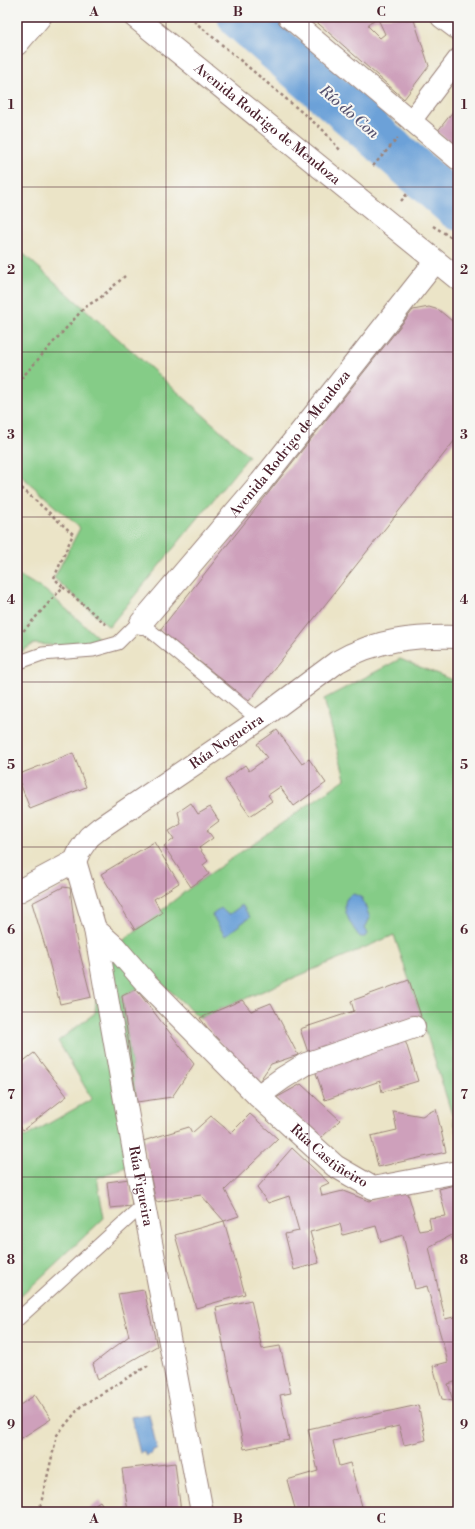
<svg xmlns="http://www.w3.org/2000/svg" width="475" height="1529" font-family="'Libre Bodoni',serif">
<rect width="100%" height="100%" fill="#f6f6f2"/>
<filter id="ink" filterUnits="userSpaceOnUse"><feTurbulence type="fractalNoise" baseFrequency=".025" numOctaves="2"/><feDisplacementMap in="SourceGraphic" scale="8" xChannelSelector="R" yChannelSelector="G"/><feConvolveMatrix kernelMatrix="1 2 1 2 8 2 1 2 1" color-interpolation-filters="sRGB"/></filter>
<filter id="wash" filterUnits="userSpaceOnUse"><feTurbulence type="fractalNoise" baseFrequency=".012" numOctaves="4" result="noise"/><feDisplacementMap in="SourceGraphic" scale="16" xChannelSelector="R" yChannelSelector="G"/><feGaussianBlur stdDeviation="0.9" result="paint"/><feColorMatrix in="noise" values="0 0 0 0 0 0 0 0 0 0 0 0 0 0 0 0 0 1.4 0 .05"/><feComposite in="paint" operator="in"/></filter>
<g filter="url(#wash)">
<rect width="100%" height="100%" fill="#ebe4c7"/>
<path fill="#85cc87" stroke="#687659" d="M17 248 249 456 109 627 54 578 80 528 17 472Z
M17 574 46 591 102 641 82 647 34 644 17 654Z
M400 659 458 682V1134L421 1016 394 935 200 1018 157 979 122 996 143 1141 136 1163 97 1178 104 1218 17 1300V1131L25 1137 92 1099 58 1041 95 1013 100 954 115 947 191 887 345 779 324 699Z"/>
<path fill="#6ca1d8" stroke="#5b6082" d="M216 17H270L393 125 370 153Z
M414 143 458 181V226L390 168Z
M354 894 362 898 370 918 365 928 368 934 366 937H360C352 928 334 899 354 894Z
M242 905 250 917 225 936 212 915 221 908 226 913 230 914Z
M149 1414 157 1449 153 1450 152 1453 147 1456 144 1452 140 1453 131 1417Z"/>
<g fill="none" stroke-linecap="round" stroke-linejoin="round">
<path stroke="#6ca1d8" stroke-width="45" d="M240 17 458 208"/>
</g>
<g id="blocks">
<path fill="#cea0bb" fill-rule="evenodd" d="M311 17H413L429 66 404 99ZM378 19 385 34 380 38 368 26 370 22Z
M458 105V149L437 132Z
M429 307 439 310 458 326V443L455 440 249 701 160 630 413 310Z
M277 730 302 764 309 759 326 783 294 806 280 787 268 795 272 801 250 816 225 780 245 765 249 771 267 758 257 744Z
M73 753 86 787 30 809 17 775Z
M191 803 198 814 210 807 219 821 207 830 213 838 199 848 208 861 203 865 209 874 191 887 164 846 174 839 169 831 181 824 178 812Z
M154 842 179 883 154 899 162 913 135 930 101 874Z
M63 887 70 888 76 938 91 997 60 1004 45 946 32 903Z
M409 980 421 1016 309 1055 300 1029 354 1011 351 1001Z
M136 989 194 1064 172 1097 137 1102 122 996Z
M242 1000 251 1011 271 1003 298 1055 271 1064 258 1083 217 1040 200 1018Z
M405 1040 418 1081 382 1092 380 1081 325 1100 315 1070Z
M34 1053 67 1096 23 1130 17 1122V1066Z
M301 1084 340 1120 321 1138 276 1098Z
M436 1109 446 1152 378 1167 371 1136 397 1130 393 1111 422 1116Z
M250 1114 278 1139 225 1190 239 1216 224 1221 201 1195 156 1202 143 1141 189 1127 192 1133 211 1116 231 1133Z
M292 1148 329 1183 320 1187 322 1196 343 1191 369 1201 407 1190 419 1231 431 1229 429 1218 446 1216 439 1189 458 1184V1258L451 1235 429 1247 445 1319 458 1316V1381L448 1384 453 1401 442 1399 433 1366 448 1362 427 1286 415 1289 403 1235 381 1242 376 1226 343 1235 340 1224 310 1232 319 1263 294 1270 285 1234 299 1231 289 1196 268 1203 257 1188Z
M129 1179 132 1206 110 1208 107 1182Z
M224 1221 245 1294 196 1308 175 1235Z
M144 1290 157 1346 98 1380 93 1364 129 1336 118 1294Z
M251 1300 262 1349 280 1346 291 1393 280 1395 289 1440 244 1449 216 1308Z
M35 1395 51 1419 17 1441V1407Z
M418 1405 426 1440 404 1445 399 1426 333 1441 339 1466 350 1463 363 1510 357 1512H296L287 1480 318 1471 308 1429Z
M175 1463 181 1512H128L122 1469Z
M100 1501 107 1512H83Z"/>
</g>
</g>
<g filter="url(#ink)">
<use href="#blocks" fill-opacity="0" stroke="#9a8279" stroke-width="1"/>
<g fill="none" stroke-linecap="round" stroke-linejoin="round">
<defs>
<path id="service" d="M17 663 42 654 93 650 118 643 134 627 141 623 259 720
M17 1320 144 1204"/>
<path id="pedestrian" d="M288 17 458 160
M411 121 458 59"/>
<g id="minor">
<path d="M442 17 458 29"/>
<path d="M17 44 40 17"/>
<path id="s1" d="M141 623 261 482 435 262"/>
<path id="s2" d="M75 861 95 929 136 1163 202 1512"/>
<path id="s3" d="M17 892 75 861 80 850 89 837 100 828 259 720 337 662C376 639 414 636 458 637"/>
<path id="s4" d="M95 929 115 947 147 984 258 1096 335 1166 373 1188 458 1172"/>
<path d="M258 1096 283 1078 306 1064 414 1027"/>
</g>
<g id="primary">
<path id="s5" d="M135 17 458 279"/>
</g>
</defs>
<use href="#service" stroke="#9a8279" stroke-width="15"/>
<use href="#pedestrian" stroke="#9a8279" stroke-width="22"/>
<use href="#minor" stroke="#9a8279" stroke-width="24"/>
<use href="#primary" stroke="#9a8279" stroke-width="24"/>
<path stroke="#9a8279" stroke-width="2.5" stroke-dasharray="3 3" stroke-linecap="butt" d="M189 17 323 130 340 150
M373 166 398 138
M401 201 407 194
M433 226 449 236 458 244
M17 383 85 307 100 298 125 276
M17 484 73 534 54 578 63 587 17 638
M63 587 108 626
M39 1512 57 1435 81 1406 149 1365"/>
<use href="#service" stroke="#fff" stroke-width="13"/>
<use href="#pedestrian" stroke="#fff" stroke-width="20"/>
<use href="#minor" stroke="#fff" stroke-width="22"/>
<use href="#primary" stroke="#fff" stroke-width="22"/>
</g>
</g>
<path fill="none" stroke="#4a1f2b" stroke-width="1" stroke-opacity="0.55" d="M166 17V1512M309 17V1512M17 187H458M17 352H458M17 517H458M17 682H458M17 847H458M17 1012H458M17 1177H458M17 1342H458"/>
<g text-anchor="middle" dominant-baseline="central" stroke-width="4" stroke-linejoin="round" paint-order="stroke">
<g font-size="14" fill="#4a1f2b" stroke="#f6f6f2">
<text stroke="none"><textPath href="#s5" startOffset="170">Avenida Rodrigo de Mendoza</textPath></text>
<text stroke="none"><textPath href="#s1" startOffset="233">Avenida Rodrigo de Mendoza</textPath></text>
<text stroke="none"><textPath href="#s3" startOffset="261">Rúa Nogueira</textPath></text>
<text stroke="none"><textPath href="#s4" startOffset="327">Rúa Castiñeiro</textPath></text>
<text stroke="none"><textPath href="#s2" startOffset="332">Rúa Figueira</textPath></text>
</g>
<g font-size="15" font-style="italic" fill="#585370" stroke="#f6f6f2">
<text transform="translate(349 112) rotate(41)">Río do Con</text>
</g>
</g>
<rect width="475" height="1529" fill="none" stroke="#f6f6f2" stroke-width="44"/>
<rect x="22" y="22" width="431" height="1485" fill="none" stroke="#4a1f2b" stroke-width="1.5"/>
<g font-size="13" text-anchor="middle" font-weight="bold" fill="#4a1f2b">
<text x="94" y="16">A</text>
<text x="238" y="16">B</text>
<text x="381" y="16">C</text>
<text x="11" y="109">1</text>
<text x="464" y="109">1</text>
<text x="11" y="274">2</text>
<text x="464" y="274">2</text>
<text x="11" y="439">3</text>
<text x="464" y="439">3</text>
<text x="11" y="604">4</text>
<text x="464" y="604">4</text>
<text x="11" y="769">5</text>
<text x="464" y="769">5</text>
<text x="11" y="934">6</text>
<text x="464" y="934">6</text>
<text x="11" y="1099">7</text>
<text x="464" y="1099">7</text>
<text x="11" y="1264">8</text>
<text x="464" y="1264">8</text>
<text x="11" y="1429">9</text>
<text x="464" y="1429">9</text>
<text x="94" y="1523">A</text>
<text x="238" y="1523">B</text>
<text x="381" y="1523">C</text>
</g>
</svg>
